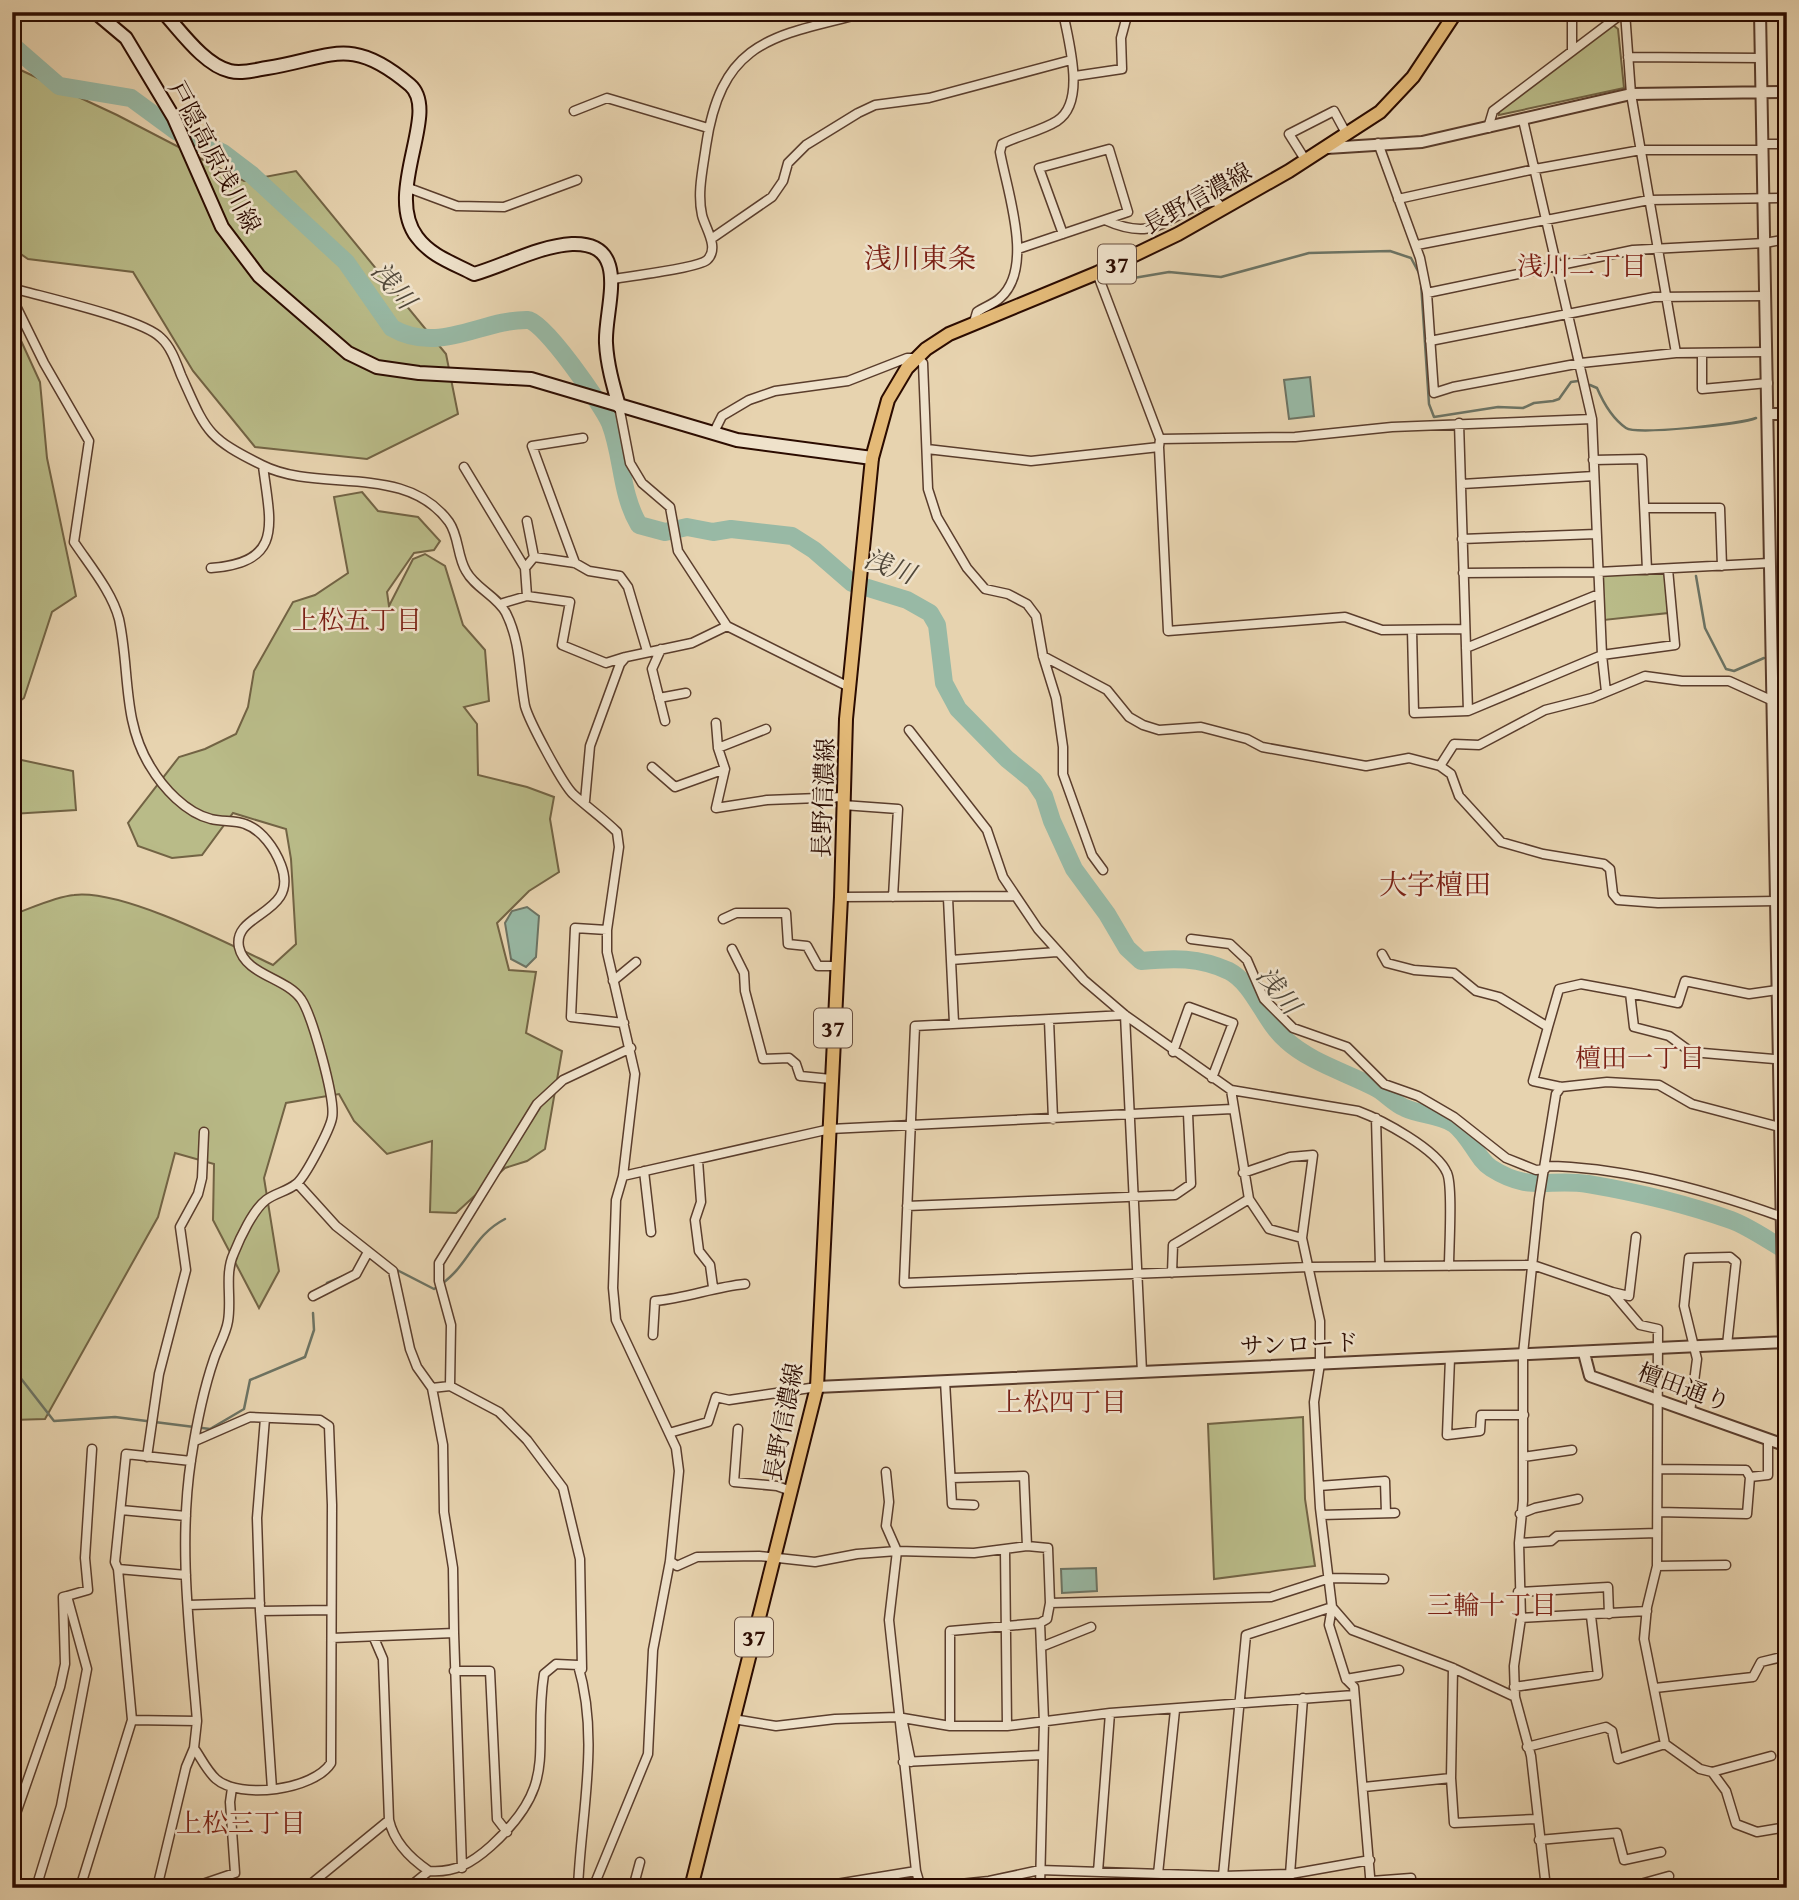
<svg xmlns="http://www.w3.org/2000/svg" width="1799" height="1900" font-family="'Gentium Book Plus','Noto Serif JP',serif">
<rect width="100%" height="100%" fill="#e7d3af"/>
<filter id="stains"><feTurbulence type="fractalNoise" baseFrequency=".00286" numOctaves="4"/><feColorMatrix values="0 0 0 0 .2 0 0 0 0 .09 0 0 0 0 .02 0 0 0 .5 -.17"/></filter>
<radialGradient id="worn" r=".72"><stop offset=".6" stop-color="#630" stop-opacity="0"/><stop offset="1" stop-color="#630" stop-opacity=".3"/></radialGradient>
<path fill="#b9bb88" stroke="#726344" stroke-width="2" d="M1613 25 1618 29 1624 88 1499 115V110Z
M12 66 117 115 244 181 296 171 446 354 458 414 367 459 255 447 193 371 133 272 28 259 12 248Z
M12 321 40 382 47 458 76 596 52 612 24 698 12 707Z
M362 492 378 511 418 517 440 541 434 550 414 553 387 592 389 606 413 559 425 554 445 566 463 625 485 650 489 701 464 707 477 724 478 775 527 787 554 797 550 819 559 872 529 891 497 923 509 970 536 972 526 1033 562 1051 545 1149 527 1161 505 1168 456 1213 430 1212 432 1141 387 1154 354 1121 339 1094 286 1103 264 1178 279 1271 259 1308 213 1220 214 1164 175 1153 158 1217 45 1419 12 1420V915C32 908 54 897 74 895 122 889 227 943 273 965L296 944 291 859 286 829 233 813 202 855 172 858 138 846 128 823 179 757 205 749 236 734 248 707 254 671 293 602 315 595 348 573 334 497Z
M1665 570 1668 613 1604 620 1600 574Z
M12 758 73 771 76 810 12 814Z
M1303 1417 1305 1499 1315 1566 1214 1579 1208 1424Z"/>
<path fill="#98b9a5" stroke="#6c7363" stroke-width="2" d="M1310 377 1314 416 1289 419 1284 380Z
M527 907 539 916 536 957 526 967 511 959 505 923 512 911Z
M1096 1568 1097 1591 1062 1593 1061 1569Z"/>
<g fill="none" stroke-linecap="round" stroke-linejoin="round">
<path stroke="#6c7363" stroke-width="2.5" d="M1122 280 1169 272 1221 277 1309 253 1390 251 1411 258 1419 273
M1421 283 1429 404 1434 417 1498 407 1523 408 1534 403 1553 401 1559 399 1571 382 1578 381
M1590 385 1597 388C1603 402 1613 419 1626 428 1636 435 1743 424 1756 418
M1696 576 1705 628 1726 669 1734 671 1764 658
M1776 652 1787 630
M395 1269 434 1289C469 1269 470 1237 505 1219
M327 1283 344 1276
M12 1367 54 1421 115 1417 210 1429 244 1409 250 1380 305 1357 314 1330 313 1313"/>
<path stroke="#98b9a5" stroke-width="18" d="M12 45 59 86 131 98 176 131 223 153 252 175 346 262 392 328C439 355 482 319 528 320 543 320 603 406 610 423 623 456 620 493 639 525L665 532 687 527 713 532 731 529 792 536 814 550 852 583 907 600 930 613 937 625 944 683 958 709 1007 759 1034 781 1044 796 1052 821 1074 869 1107 914 1127 948 1141 961C1173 958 1199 957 1229 971 1254 984 1264 1021 1286 1040 1310 1062 1345 1072 1374 1087 1385 1092 1393 1103 1405 1108 1420 1115 1441 1115 1454 1124 1470 1136 1477 1159 1491 1168 1530 1193 1548 1178 1588 1184 1635 1192 1686 1204 1731 1220 1750 1227 1769 1241 1787 1251"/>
<defs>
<path id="minor" d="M1572 12V51
M1625 12 1631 94 1676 353
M1628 57 1761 58
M1075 76 1122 69 1121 38 1128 12
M574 111 607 98 708 128
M1488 128 1493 111 1624 12
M1378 143 1420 258 1427 293 1434 393 1453 387 1581 363 1676 353 1766 352
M1763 144H1787
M1306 161 1289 134 1334 111 1347 135
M406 187 457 206 504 207 577 180
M1398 199 1535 169 1641 150H1763
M1105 220C1163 246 1169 208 1216 201L1223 209
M711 239 772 197 783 181 788 163 806 145 858 113 875 105 929 98 1071 60
M1417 245 1649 200 1787 198
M1018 249 1128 212 1109 149 1039 168 1063 234
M614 279C630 276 698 268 707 260 720 248 705 228 702 215 697 193 703 168 706 146 722 37 776 36 869 12
M12 288C43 297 143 319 161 338 171 347 176 362 181 375 206 430 205 437 262 465 319 494 405 462 449 522 459 536 457 556 466 571 475 588 497 596 506 613 521 643 519 674 525 706 529 721 562 783 573 794 587 807 603 818 617 832L619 847 607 930V952L635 1074 623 1176 616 1200 613 1288 616 1320 676 1448 679 1471 670 1561 653 1650 648 1754 593 1888
M1427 293 1633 250 1765 243 1787 239
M12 298 44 363 89 441 74 542C90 566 112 592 119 619 130 669 122 721 150 766 163 788 186 813 211 819 222 822 235 820 245 824 262 830 275 849 281 865 300 915 232 912 239 947 245 975 285 977 301 999 312 1015 336 1100 332 1118 330 1129 305 1178 296 1184 288 1191 275 1193 266 1200 253 1210 240 1238 234 1253 224 1274 232 1298 228 1321 226 1334 218 1347 214 1359 203 1391 196 1427 191 1460 178 1546 190 1634 197 1721L194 1748C201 1758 207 1771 216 1779 240 1800 314 1790 331 1763L332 1505 329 1426 320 1420 250 1417 195 1441
M974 322 977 312C984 307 994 304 1000 298 1035 268 1007 191 1000 152L1002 144C1020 135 1041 131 1057 121 1087 102 1068 40 1063 12
M1430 341 1654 297 1766 296
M1702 353V389L1768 383
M619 406 630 463 642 483 670 507 678 551 727 626 849 687
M1459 423 1468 711 1602 655 1592 419 1523 120
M713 434 722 416 749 400 775 391 848 381 907 358H917L923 363 928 489 937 517 967 568 985 589 1008 594 1027 604 1036 616 1043 656 1056 698 1063 747V774L1092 855 1103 870
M1160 439 1295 437 1392 427 1592 419
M1159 447 1168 631 1345 617 1382 630 1465 629
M927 449 1031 461 1159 447 1160 439 1097 273
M1593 460 1642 459 1647 570
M464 467 525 568 527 596 500 604
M1462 484 1594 476
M1646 508H1720L1722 566
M527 521 534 557
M1462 539 1596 534
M575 563 532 446 583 438
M211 568C285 563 270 522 263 466
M525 568 534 557 575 563 589 571 620 576 628 587 647 651
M1463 573 1598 572 1769 563
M527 596 570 602 562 645 606 663 625 657
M1412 630 1414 713 1468 711
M1466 648 1599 594
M661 649 652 669 665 721
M1043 656 1107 690 1129 717 1143 725 1159 730 1201 727 1247 739 1262 747 1366 766 1409 758 1440 766 1451 774 1459 796 1501 842 1543 854 1604 864 1610 869 1613 894 1618 900 1658 903 1775 901
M1606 692 1602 655 1675 645 1668 569
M659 698 686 693
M716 723 718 748 725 769 716 808 767 800 844 797
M909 730 987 830 1003 877 1038 929 1084 980 1125 1015 1231 1090 1358 1111C1382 1120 1437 1149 1447 1173 1453 1186 1449 1247 1449 1266
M718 748 766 729
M1440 766 1454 744 1479 745 1545 710 1592 698 1645 676 1682 681H1729L1773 701 1787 700
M652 767 675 787 725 769
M585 801 590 746 620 664 626 657 692 643 727 626
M843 805 898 809 893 897
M841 897 1014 896
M948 898 954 1023
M723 919 736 913H786L788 944 807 946 818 966H837
M607 930 575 928 571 1017 624 1023
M1191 939 1230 944 1247 960 1264 999 1293 1028 1347 1047 1384 1084 1418 1096 1454 1117 1506 1158 1536 1170 1545 1169
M732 949 744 973 745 991 763 1059 789 1058 796 1064 800 1076 831 1079
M1382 954 1387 963 1414 970 1454 973 1476 991 1499 997 1548 1027 1533 1081 1561 1087 1607 1082 1659 1085 1692 1104 1787 1129
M951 960 1057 952
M613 981 636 962
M1630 993 1678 1003 1685 981 1749 994 1777 990
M1125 1015 915 1026 904 1283 1309 1267 1533 1265 1612 1292 1640 1325 1658 1329 1657 1566 1647 1607 1644 1639 1665 1744 1700 1769 1712 1772 1726 1791 1736 1824 1757 1832 1787 1827
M1125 1015 1142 1372
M1049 1020 1053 1119
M1548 1027 1559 989 1581 984 1630 993 1634 1027 1669 1036 1691 1052 1787 1060
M1173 1052 1189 1007 1233 1023 1212 1078
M1231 1090 1249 1199 1269 1229 1302 1238 1320 1321V1364L1314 1402 1320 1508 1332 1607 1329 1625 1346 1679 1354 1687 1371 1888
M1376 1118 1380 1266
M698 1160 701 1202 695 1220 699 1251 710 1265 713 1287
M1546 1166C1625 1167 1707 1190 1782 1217
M644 1171 651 1232
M1243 1173 1290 1157 1313 1155 1302 1238
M623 1176 830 1129 1232 1109
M298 1184 336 1226 393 1271 410 1349 417 1367 432 1388 443 1445 444 1512 453 1568 454 1633 332 1638
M907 1206 1175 1195 1191 1184 1188 1113
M1172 1273 1173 1245 1249 1199
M1612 1292 1629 1296 1636 1237
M313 1296 356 1274 368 1252
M653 1335 655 1301C687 1298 714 1287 745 1284
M1450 1358 1447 1435 1480 1431 1481 1415H1524
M945 1381 952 1504 974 1505
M450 1386 451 1325 439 1281V1263L537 1104 563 1080 631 1048
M432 1388 450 1386 499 1412 527 1440 563 1488 580 1559 582 1669
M1690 1412 1697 1359 1684 1306 1689 1258 1730 1257 1736 1262 1727 1345
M265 1418 257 1518 260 1611 272 1789
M738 1429 734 1482 777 1486 791 1491
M669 1433 708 1422 716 1397 729 1400 817 1387
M147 1457 159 1374 186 1270 180 1227 198 1194 202 1178 204 1132
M1523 1457 1572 1450
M886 1472 889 1502 886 1526 897 1551 889 1620 916 1871 921 1888 989 1881 1040 1870 1223 1876 1291 1874 1370 1860
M1750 1477 1768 1475V1439
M951 1478 1024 1476 1027 1546
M1319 1486 1385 1481 1386 1513
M121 1510 186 1516
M1658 1512 1747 1514 1750 1477 1746 1470 1658 1469
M1520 1514 1535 1508 1578 1499
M1321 1515 1395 1513
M1519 1543 1551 1541 1557 1536 1657 1533
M1005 1550 1007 1726
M670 1561 677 1566 697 1557 759 1556 815 1562 857 1554 897 1551 974 1553 1027 1546 1048 1548 1050 1603 1047 1619 1040 1623 1044 1722 1040 1888
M1657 1566 1726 1565
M118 1569 186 1575
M1518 1592 1608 1587 1609 1614
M1050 1603 1271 1597 1330 1578 1384 1579
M188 1605 260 1603
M1332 1607 1352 1630 1453 1668 1515 1697
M260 1611 331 1610
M1521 1618 1647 1611
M454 1633 462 1868
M374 1638 383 1659 389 1820C394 1842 411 1859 429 1871 455 1873 472 1863 491 1846 561 1782 532 1752 544 1674L556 1664 578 1665C600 1739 581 1813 578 1888
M1041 1647 1091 1627
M1453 1668 1451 1778 1454 1823 1536 1819
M454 1671H490L497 1819 507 1832
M1346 1679 1399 1670
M1514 1687 1598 1675 1591 1616
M1655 1688 1753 1677 1761 1662 1782 1657 1787 1640
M902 1718 911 1762
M733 1719 776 1726 835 1719 897 1717 950 1726H1007L1110 1713 1354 1695
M132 1720 118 1569 115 1562 126 1454 191 1461
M950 1726V1631L1040 1623
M1527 1747 1606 1727 1612 1731 1618 1759 1665 1744
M903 1762 1042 1755
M1712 1772 1771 1756
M1364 1787 1451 1778
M12 1825 60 1687 65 1664 63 1597 67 1596
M1539 1840 1617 1833 1624 1860 1661 1852
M1098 1872 1110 1713
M1158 1874 1175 1710
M1223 1876 1246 1635 1332 1607
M1371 1881 1411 1878
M692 1884 714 1888
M36 1888 61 1806 87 1669 67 1596 88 1590 85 1558 92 1449
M80 1888 132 1720 197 1721
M157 1888 186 1767 194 1748
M191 1888 235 1873 230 1802 232 1788
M306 1888 389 1820
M408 1888 429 1871
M633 1888 640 1862
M812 1888 916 1871
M1289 1888 1303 1698
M1546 1888 1531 1756 1515 1697 1514 1666 1521 1618 1519 1543 1523 1501V1354L1539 1199 1556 1094 1561 1087
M1626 1888 1669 1876
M1728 1888 1736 1885 1738 1888"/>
<path id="tertiary" d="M1760 12 1784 1343
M1327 148 1422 142 1631 94 1787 92
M1769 414H1787
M1584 1353 1590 1376 1787 1446
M817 1387 1787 1342"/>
<path id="secondary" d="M95 12 126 38 174 118 222 227 259 276 348 353 377 367 419 373 531 379 737 440 872 458
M163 12C180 30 204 65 230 71 242 74 255 70 267 68 331 58 350 34 410 85 441 112 383 192 417 237 431 256 453 263 474 274 505 265 539 246 572 244 633 242 604 309 606 343 607 364 613 385 619 406"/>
<path id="primary" d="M691 1888 817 1387 841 897 846 719 872 458 888 400 907 368 926 349 949 334 1097 273 1178 234 1289 171 1380 112 1413 77 1456 12"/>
</defs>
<use href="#minor" stroke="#5a3d2c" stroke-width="11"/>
<use href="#tertiary" stroke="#5a3d2c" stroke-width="14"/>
<use href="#secondary" stroke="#2b0b00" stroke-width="16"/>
<use href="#primary" stroke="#2b0b00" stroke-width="16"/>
<use href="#minor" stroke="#efe2cb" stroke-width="8"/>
<use href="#tertiary" stroke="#efe2cb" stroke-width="10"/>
<use href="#secondary" stroke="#efe2cb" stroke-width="12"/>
<use href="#primary" stroke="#e4ba78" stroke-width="12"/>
</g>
<g text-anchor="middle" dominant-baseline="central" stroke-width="5" stroke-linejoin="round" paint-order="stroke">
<g fill="#efe2cb" stroke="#664c3d" stroke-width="2">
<rect x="1098" y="244.5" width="38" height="39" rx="5"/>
<rect x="814" y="1008.5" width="38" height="39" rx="5"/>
<rect x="735" y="1617.5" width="38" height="39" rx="5"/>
</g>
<g font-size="23" font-weight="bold" fill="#2b0b00">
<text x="1117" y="264">37</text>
<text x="833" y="1028">37</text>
<text x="754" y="1637">37</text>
</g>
<g font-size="24" fill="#2b0b00" stroke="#efe2cb">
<text transform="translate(215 157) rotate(62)">戸隠高原浅川線</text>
<text transform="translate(1197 198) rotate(-29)">長野信濃線</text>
<text transform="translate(823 798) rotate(-88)">長野信濃線</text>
<text transform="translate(1299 1344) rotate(-2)">サンロード</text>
<text transform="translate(1684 1387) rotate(20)">檀田通り</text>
<text transform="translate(783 1422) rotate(-79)">長野信濃線</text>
</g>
<g font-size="26" fill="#7a1f14" stroke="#efe2cb">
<text x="1582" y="265">浅川二丁目</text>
<text x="357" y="619">上松五丁目</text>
<text x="1640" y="1057">檀田一丁目</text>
<text x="1062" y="1401">上松四丁目</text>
<text x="1492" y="1604">三輪十丁目</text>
<text x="241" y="1822">上松三丁目</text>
</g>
<g font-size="26" font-style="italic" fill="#51483a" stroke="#efe2cb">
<text transform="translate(394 285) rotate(50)">浅川</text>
<text transform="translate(890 566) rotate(21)">浅川</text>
<text transform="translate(1279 990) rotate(51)">浅川</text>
</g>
<g font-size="28" fill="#7a1f14" stroke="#efe2cb">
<text x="920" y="257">浅川東条</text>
<text x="1435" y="883">大字檀田</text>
</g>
</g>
<rect width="1799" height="1900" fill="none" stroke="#e7d3af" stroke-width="42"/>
<rect x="14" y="14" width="1771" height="1872" fill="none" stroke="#2b0b00" stroke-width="3.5"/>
<rect x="21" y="21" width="1757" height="1858" fill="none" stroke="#2b0b00" stroke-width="2"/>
<rect width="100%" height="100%" filter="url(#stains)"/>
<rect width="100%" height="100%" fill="url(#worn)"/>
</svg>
